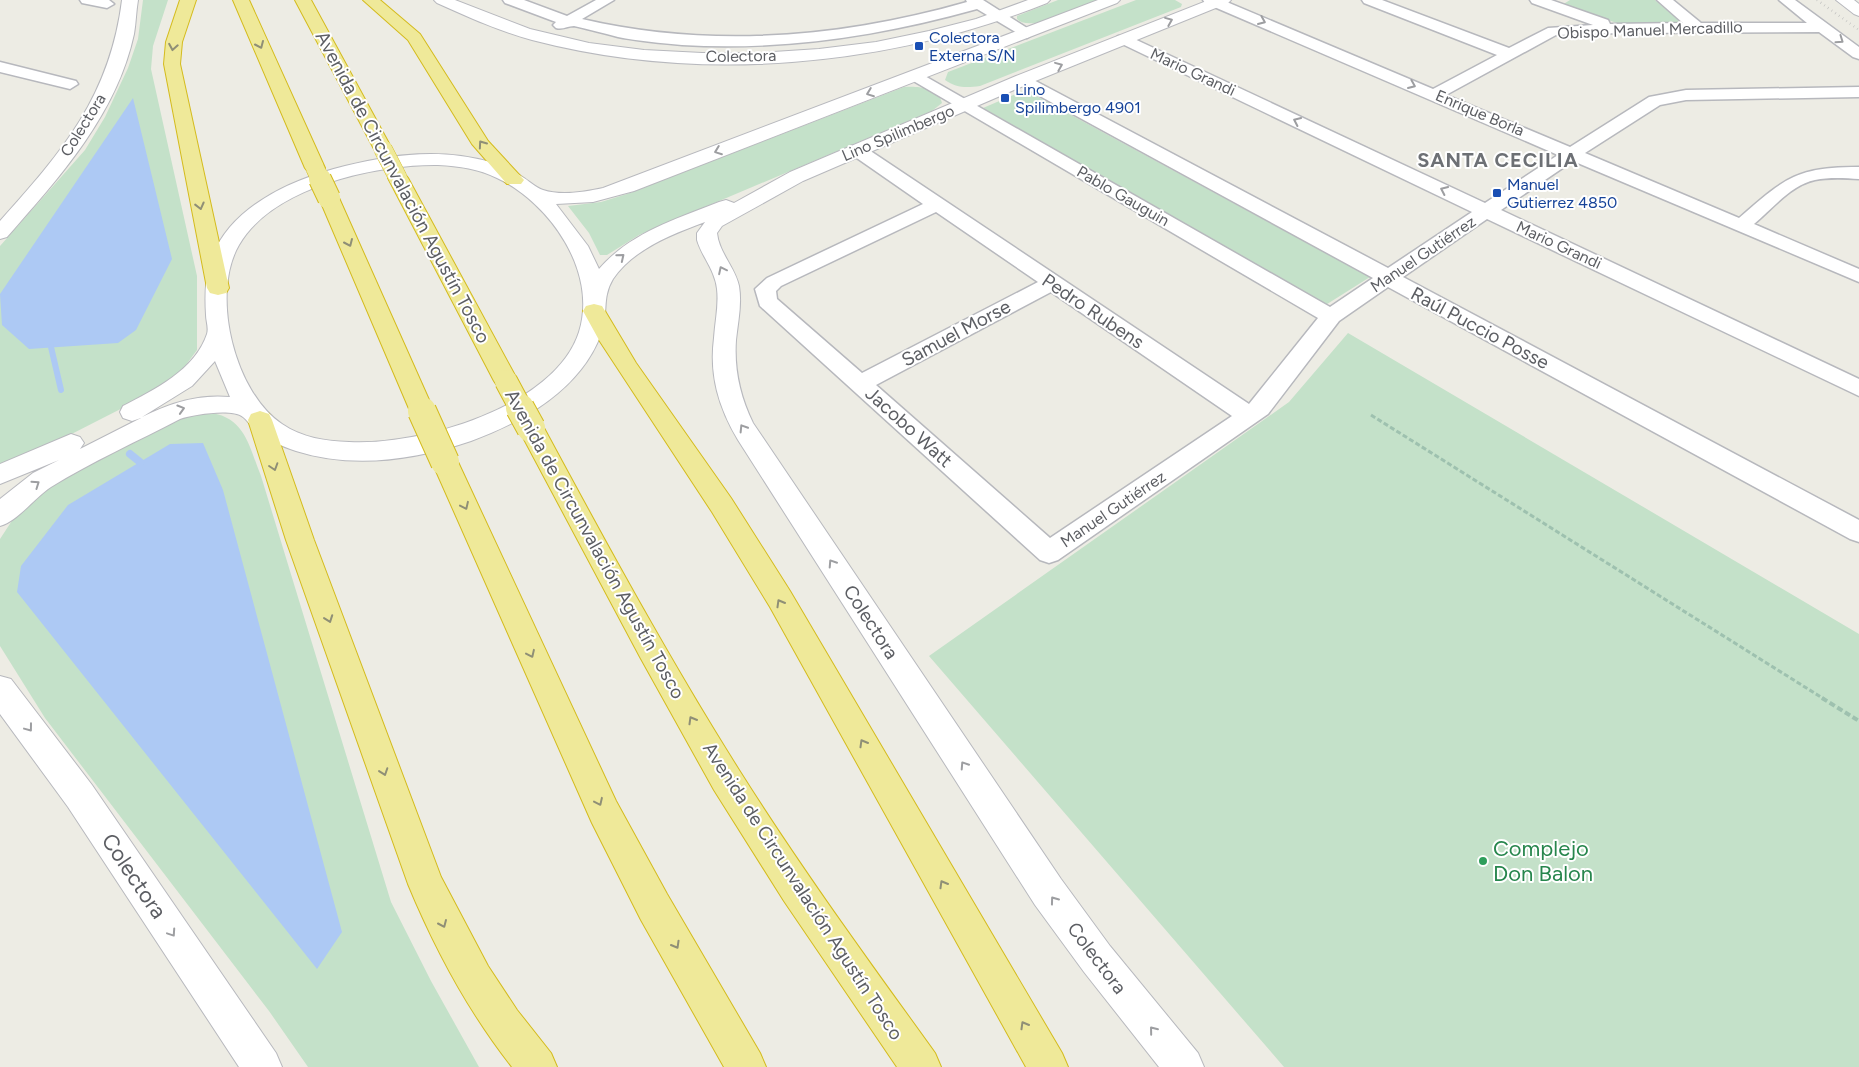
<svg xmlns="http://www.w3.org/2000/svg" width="1859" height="1067" font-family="Figtree,sans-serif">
<rect width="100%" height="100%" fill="#edece4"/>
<path fill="#c4e1c9" d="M143 0H168L153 46 151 69 197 276V350L180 373 148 395 52 444 0 465V246L85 150 105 117 128 68 138 39Z
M1058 0H1100C1083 6 1030 34 1017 19V16Z
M1136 0H1175L1182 4 1181 7 980 86C966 88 956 88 945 80L948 72Z
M1570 0H1655L1682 23 1623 25 1562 5Z
M904 87C916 86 939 87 942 103L932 111 639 235 607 255H600L589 233 568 206 601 202 627 194Z
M1025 90 1370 277 1324 306 983 108Z
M1348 333 1859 634V1067H1284L929 656 1289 402Z
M212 413C246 419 249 447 261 476L391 902 431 981 479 1067H308L269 1011 45 718 0 646V539L17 513 49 485 166 422 197 414Z"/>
<path fill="#adc9f4" d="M133 98 172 259 136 330 118 343 29 349 2 325 0 294Z
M203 443 223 490 342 932 317 969 17 592 21 566 68 505 170 444Z"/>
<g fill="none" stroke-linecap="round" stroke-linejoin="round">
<path stroke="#adc9f4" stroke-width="6" d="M51 347 61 390"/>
<path stroke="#adc9f4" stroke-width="8" d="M130 454 140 462"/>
<defs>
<path id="minor" d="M80 0H109L114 4 107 8 82 3Z
M503 0H524L567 16 596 0H614L582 19C711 49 841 38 967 2L966 0H983L1035 33 1027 38 1022 36 977 9C881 36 782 51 682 45 661 43 638 41 618 37 603 33 588 29 574 26 567 26 563 30 556 28L553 25 556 22 505 3Z
M1203 0H1222L1433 89 1497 55 1364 3 1362 0H1382L1509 48 1548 28 1593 25 1532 3 1530 0H1551L1608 20 1610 24 1683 23 1657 0H1673L1701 23H1807L1779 0H1795L1859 47V59L1853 57 1819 32 1621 33 1556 35 1446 95 1570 147 1649 97 1686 90 1859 87V97L1686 100 1660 105 1585 153 1739 218C1785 178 1796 167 1859 167V179C1845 178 1829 177 1815 180 1791 185 1772 209 1754 224L1859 269V282L1573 161 1501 210 1859 379V396L1487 219 1403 277 1859 520V542L1850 539 1388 287 1339 321 1268 414 1058 560 1049 563 1040 560 760 306 755 289 767 278 923 204 851 154 848 150 851 146H863L1249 404 1318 318 910 79 908 76 916 71 1330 307 1373 278 1016 83 1014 80 1016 77H1028L1388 268 1472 212 1118 42 1115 39 1118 36H1128L1485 203 1558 155 1205 3ZM936 212 1038 282 862 373 777 299 776 291 781 286ZM1051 292 1232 416 1050 538 876 385Z
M0 62 76 81 78 84 70 89 0 72Z"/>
<path id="tertiary" d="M122 0H138C136 11 136 23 134 34 117 114 59 178 7 237L0 239V221C63 151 110 96 122 0Z"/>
<path id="secondary" d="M434 0H455L530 29 589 43 644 50 702 53H760L819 49 876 42 929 31 976 19 1028 0H1050L1047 3C888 67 699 84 532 40 499 31 468 17 437 3Z
M1098 0H1120L1117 3 634 191 593 202 556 204 588 246 599 269C630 233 676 219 719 202L726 200 734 203 790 172 1016 76 1209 0H1231L1228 3 1028 84 803 181 722 226 717 233C719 253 735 267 739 286 742 304 738 322 736 340 734 370 740 396 753 423L1061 879 1110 946 1198 1053 1204 1067H1159L1084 972 1035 905 738 440C719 408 709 376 714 338 715 322 719 305 717 289 715 270 702 257 697 240V233L705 222C673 234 633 249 613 279 601 299 609 314 601 334 581 389 523 422 471 441 415 460 353 469 296 451 280 446 266 439 253 428 250 425 247 420 243 417 231 408 193 415 180 419 138 441 91 462 51 487 34 498 18 521 0 526V499L33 473 59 460 0 484V464L71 434 80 437 84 443 80 449 141 418 132 421 123 418 120 412 123 406C154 390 195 370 207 334 209 328 206 321 206 315 205 299 205 282 209 267 224 208 292 179 345 166 393 154 442 148 490 162 501 165 512 170 521 176 528 180 536 188 543 190 561 196 585 192 603 188ZM438 165C459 166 479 169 497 178 550 203 598 272 579 332 555 407 420 446 349 442 326 441 302 438 282 424 235 393 210 295 239 245 272 187 377 164 438 165ZM215 361 230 397C198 394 170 403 142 417L192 386Z
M1836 0H1854L1859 4V16L1854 14Z
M0 676 11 679 92 785 276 1053 282 1067H239L68 807 0 714Z"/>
<path id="motorway" d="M180 0H196L182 42 180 64 229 288 226 293 218 295 210 293 207 288 164 64 166 42Z
M233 0H249L325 168 322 172H308L305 168Z
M295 0H311L392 149 390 153H376L374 149Z
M363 0H380L420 34 488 141 524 180 521 184H507L472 144 408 40Z
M398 172 405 174 408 178 518 381 514 387 506 389 498 387 494 381 388 178 391 174Z
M329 192 336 194 339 198 434 411 431 417 422 419 413 417 410 411 319 198 322 194Z
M594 304 602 306 636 363 731 498 790 591 1062 1053 1068 1067H1026L770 607 712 512 599 340 583 311 586 306Z
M260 411 269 414 272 420 314 540 441 877 488 966 517 1010 551 1053 557 1067H512C468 1011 435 949 408 884L286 540 248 420 251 414Z
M531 419 540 422 544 428C606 543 669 659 739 770 800 867 868 960 935 1053L941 1067H897L784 901 714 790 640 657 518 428 522 422Z
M445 453 454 455 458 462 616 801 667 894 760 1053 766 1067H724L641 920 592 823 432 462 436 455Z"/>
</defs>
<use href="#minor" stroke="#b7b8bd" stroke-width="3"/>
<use href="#tertiary" stroke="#b7b8bd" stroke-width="2"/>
<use href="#secondary" stroke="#b8b9be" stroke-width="2"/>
<use href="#motorway" stroke="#d4bb1d" stroke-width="2"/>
<path stroke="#9ec1af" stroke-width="3" stroke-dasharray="5 2.5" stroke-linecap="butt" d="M1371 415 1824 699"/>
<path stroke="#9ec1af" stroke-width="4" stroke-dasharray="6 3" stroke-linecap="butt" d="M1822 698 1859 721"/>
<use href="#minor" fill="#fff" fill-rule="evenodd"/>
<use href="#tertiary" fill="#fff" fill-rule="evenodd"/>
<use href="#secondary" fill="#fff" fill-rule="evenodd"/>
<use href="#motorway" fill="#efe999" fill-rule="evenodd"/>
<path stroke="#b4b5b5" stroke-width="2.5" stroke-dasharray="0.5 4" stroke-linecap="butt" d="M1817 0 1859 30"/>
<defs>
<path id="motorway-bridge-far2" d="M383 149 398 178
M315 168 321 181"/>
<path id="motorway-bridge-far1" d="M320 179 329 198
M506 381 521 409"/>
<path id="motorway-bridge" d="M520 408 531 428
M422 411 445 462"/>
</defs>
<use href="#motorway-bridge-far2" stroke="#d4bb1d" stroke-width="19" stroke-linecap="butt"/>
<use href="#motorway-bridge-far1" stroke="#d4bb1d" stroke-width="24" stroke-linecap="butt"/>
<use href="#motorway-bridge" stroke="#d4bb1d" stroke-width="30" stroke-linecap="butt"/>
<use href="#motorway-bridge-far2" stroke="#efe999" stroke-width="18"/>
<use href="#motorway-bridge-far1" stroke="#efe999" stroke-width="22"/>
<use href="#motorway-bridge" stroke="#efe999" stroke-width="28"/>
</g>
<defs><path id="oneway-chevron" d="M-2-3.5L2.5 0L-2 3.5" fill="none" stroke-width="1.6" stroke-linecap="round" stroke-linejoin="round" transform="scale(1.25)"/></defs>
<g stroke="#9d9ea1">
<use href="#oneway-chevron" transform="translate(1169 21) rotate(-22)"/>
<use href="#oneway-chevron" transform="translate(1262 21) rotate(23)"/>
<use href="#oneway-chevron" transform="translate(1840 40) rotate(35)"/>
<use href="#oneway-chevron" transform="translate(1059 66) rotate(-22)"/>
<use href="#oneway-chevron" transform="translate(1412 85) rotate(23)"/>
<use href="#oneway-chevron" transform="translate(870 93) rotate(159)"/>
<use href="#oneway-chevron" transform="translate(1297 121) rotate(-155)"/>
<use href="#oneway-chevron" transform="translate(718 151) rotate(159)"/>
<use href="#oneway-chevron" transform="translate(1444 190) rotate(-155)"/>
<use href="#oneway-chevron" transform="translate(621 257) rotate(-39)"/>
<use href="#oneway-chevron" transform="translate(722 270) rotate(-116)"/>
<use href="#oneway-chevron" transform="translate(181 409) rotate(-17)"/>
<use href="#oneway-chevron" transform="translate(743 428) rotate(-122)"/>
<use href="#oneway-chevron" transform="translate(36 484) rotate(-35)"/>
<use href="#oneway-chevron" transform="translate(832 563) rotate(-123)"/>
<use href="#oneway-chevron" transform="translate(29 728) rotate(53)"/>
<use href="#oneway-chevron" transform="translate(964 765) rotate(-123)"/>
<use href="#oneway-chevron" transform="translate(1054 900) rotate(-126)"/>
<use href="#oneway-chevron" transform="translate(172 933) rotate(56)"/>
<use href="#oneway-chevron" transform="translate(1153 1030) rotate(-129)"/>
</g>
<g stroke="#8f8f76">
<use href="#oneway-chevron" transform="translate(260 45) rotate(66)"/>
<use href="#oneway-chevron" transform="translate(173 47) rotate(100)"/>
<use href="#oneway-chevron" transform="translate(482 144) rotate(-125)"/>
<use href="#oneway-chevron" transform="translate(200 206) rotate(76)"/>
<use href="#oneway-chevron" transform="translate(349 243) rotate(66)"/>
<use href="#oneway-chevron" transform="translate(274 467) rotate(72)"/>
<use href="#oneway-chevron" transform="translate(465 506) rotate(65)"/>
<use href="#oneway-chevron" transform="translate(780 603) rotate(-120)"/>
<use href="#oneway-chevron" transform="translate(329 619) rotate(70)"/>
<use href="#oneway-chevron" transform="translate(531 654) rotate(65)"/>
<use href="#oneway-chevron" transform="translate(692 720) rotate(-120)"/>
<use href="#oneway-chevron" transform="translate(863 743) rotate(-120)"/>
<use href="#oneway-chevron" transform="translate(384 772) rotate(71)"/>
<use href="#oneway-chevron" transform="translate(599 802) rotate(65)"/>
<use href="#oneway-chevron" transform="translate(943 884) rotate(-120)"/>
<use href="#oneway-chevron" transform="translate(443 924) rotate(66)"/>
<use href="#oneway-chevron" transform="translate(676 945) rotate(60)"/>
<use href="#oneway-chevron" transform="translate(1024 1025) rotate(-120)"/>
</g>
<g fill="#1a4fb4" stroke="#fff" stroke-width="2">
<rect x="914" y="41" width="10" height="10" rx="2.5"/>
<rect x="1000" y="93" width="10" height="10" rx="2.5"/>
<rect x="1492" y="188" width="10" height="10" rx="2.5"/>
</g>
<circle fill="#2e9e5b" stroke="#fff" stroke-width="2" cx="1483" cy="861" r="5"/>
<g text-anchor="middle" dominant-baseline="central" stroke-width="4" stroke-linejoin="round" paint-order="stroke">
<g font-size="16" fill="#5c5e63" stroke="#fff">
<text transform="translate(1650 30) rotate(-2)">Obispo Manuel Mercadillo</text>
<text transform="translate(741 56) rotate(-1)">Colectora</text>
<text transform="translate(1193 72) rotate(25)">Mario Grandi</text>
<text transform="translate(1480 113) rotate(23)">Enrique Borla</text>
<text transform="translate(83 125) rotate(-58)">Colectora</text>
<text transform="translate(898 133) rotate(-23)">Lino Spilimbergo</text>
<text transform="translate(1123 196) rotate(30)">Pablo Gauguin</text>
<text transform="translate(1559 245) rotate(25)">Mario Grandi</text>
<text transform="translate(1423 254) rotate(-34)">Manuel Gutiérrez</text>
<text transform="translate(1113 509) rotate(-34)">Manuel Gutiérrez</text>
</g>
<g font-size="16" fill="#164399" stroke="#fff" text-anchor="start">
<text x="929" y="37">Colectora<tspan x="929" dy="18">Externa S/N</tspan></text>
<text x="1015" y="89">Lino<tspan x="1015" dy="18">Spilimbergo 4901</tspan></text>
<text x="1507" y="184">Manuel<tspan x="1507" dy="18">Gutierrez 4850</tspan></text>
</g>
<g font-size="19" fill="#5c5e63" stroke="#fff">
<text transform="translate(403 187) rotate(62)">Avenida de Circunvalación Agustín Tosco</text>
<text transform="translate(1093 311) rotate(34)">Pedro Rubens</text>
<text transform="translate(1480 328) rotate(28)">Raúl Puccio Posse</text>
<text transform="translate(956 333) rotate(-28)">Samuel Morse</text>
<text transform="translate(909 427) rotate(42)">Jacobo Watt</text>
<text transform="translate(595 544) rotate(61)">Avenida de Circunvalación Agustín Tosco</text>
<text transform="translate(871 622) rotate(57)">Colectora</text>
<text transform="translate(803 891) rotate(57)">Avenida de Circunvalación Agustín Tosco</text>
<text transform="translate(1097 958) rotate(53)">Colectora</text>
</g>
<g font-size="20" font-weight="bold" letter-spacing="1" fill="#6d7075" stroke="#fff">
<text x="1498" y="160">SANTA CECILIA</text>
</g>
<g font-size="22" fill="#27864d" stroke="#fff" text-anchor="start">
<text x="1493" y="848">Complejo<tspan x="1493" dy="25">Don Balon</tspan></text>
</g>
<g font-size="22" fill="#5c5e63" stroke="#fff">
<text transform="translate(134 876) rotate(56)">Colectora</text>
</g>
</g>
</svg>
